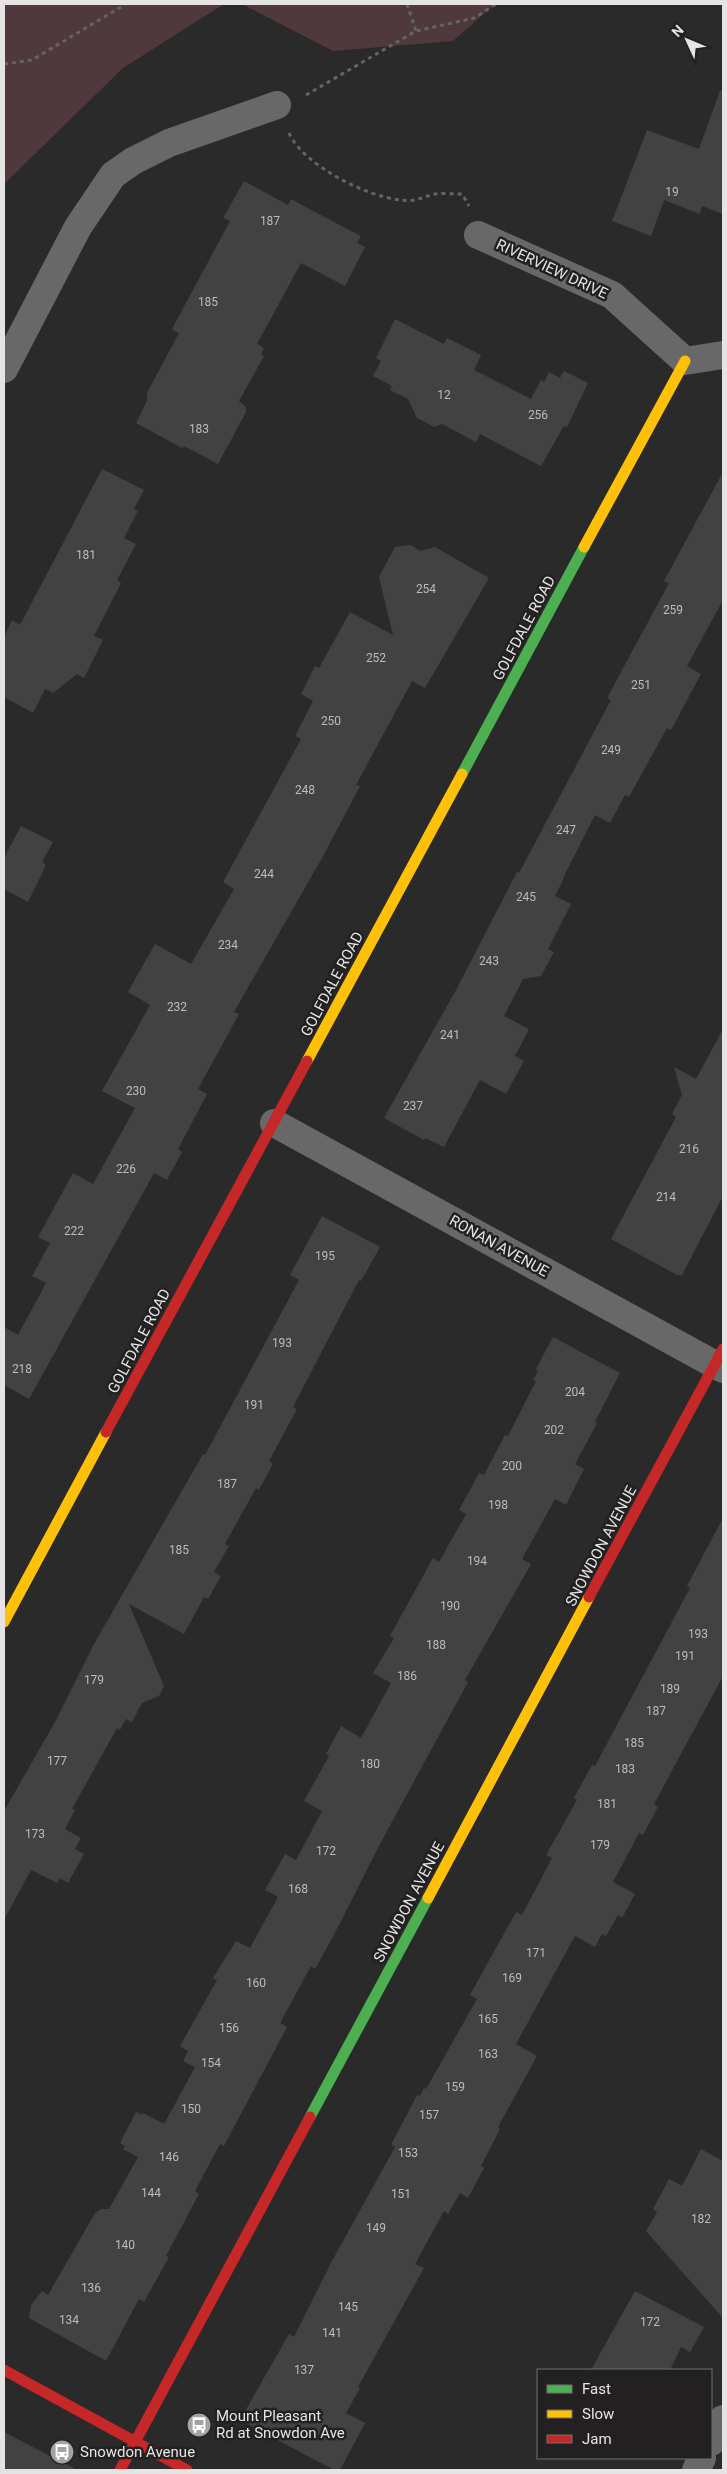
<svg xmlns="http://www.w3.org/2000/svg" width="727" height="2474" font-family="Roboto,sans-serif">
<rect width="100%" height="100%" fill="#2b2a2a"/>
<path fill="#50393c" d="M4 4H224L123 68 4 184Z
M242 4H495L453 41 333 51Z"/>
<path fill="#434242" d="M720 91H723V214L702 206 700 214 664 200 651 236 612 221 647 130 699 149Z
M244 181 288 205 291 199 336 223 361 236 357 243 365 247 345 286 301 263 257 344 264 348 261 354 264 356 239 401 246 407V412L218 464 184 446 182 448 136 423 147 401V393L179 333 172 329 230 221 223 218Z
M395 319 444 344 447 338 481 355 474 370 531 399 541 380 544 382 549 372 560 378 564 371 588 383 567 427 564 426 541 466 480 434 476 442 442 424 434 427 417 418 408 399 390 390 392 386 373 376 381 361 376 358Z
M102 469 144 490 134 509 138 511 124 538 136 544 117 580 121 583 94 636 103 640 84 678 77 674 53 693 45 689 33 713 4 697V637L12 620 20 625Z
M723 472V600L687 666 701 674 671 730 667 728 629 797 625 795 610 823 595 815 563 878H564L555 896 571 904 548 949 554 952 541 976 523 979 504 1016 529 1029 515 1056 524 1061 506 1094 480 1080 444 1147 425 1138 424 1140 384 1118 456 990 517 872 519 873 527 858 611 700 607 698 669 583 664 581Z
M411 545 420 551 435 547 489 578 425 688 412 681 356 785 360 786 322 858 234 1012 239 1014 198 1089 207 1094 178 1149 182 1152 167 1180 154 1173 29 1399 4 1385V1327L18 1335 46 1283 32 1276 50 1243 38 1237 73 1173 93 1184 135 1108 102 1091 150 1005 128 992 155 944 191 964 234 889 223 882 301 739 295 736 313 701 301 694 315 666 319 668 350 612 393 635 379 577 395 547Z
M21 826 53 842 42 862 46 865 28 902 4 889V858Z
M723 1029V1196L682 1275H677L611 1239 676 1117 672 1114 682 1095 674 1067 696 1079Z
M322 1216 380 1247 361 1281 359 1280 293 1407 297 1409 269 1461 273 1464 259 1490 256 1488 225 1544 229 1546 214 1572 221 1576 208 1599 204 1597 184 1634 129 1604 164 1686 159 1696 142 1703 132 1722 126 1719 120 1730 117 1728 72 1809 75 1810 65 1829 81 1838 75 1849 84 1854 68 1883 60 1878 57 1883 31 1870 4 1920V1811L55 1722 94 1644 203 1454 205 1455 299 1280 290 1275Z
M553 1337 620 1373 595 1422 597 1423 575 1464 584 1469 566 1505 555 1499 522 1559 531 1564 465 1680 468 1682 381 1842 337 1929 315 1969 311 1966 280 2023 287 2027 224 2146 220 2144 195 2191 199 2194 166 2256 169 2257 144 2302 139 2299 106 2361 29 2318 31 2305 42 2291 48 2295 95 2213 101 2209H109L138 2157 123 2149 125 2146 120 2143 136 2112 142 2115 143 2113 164 2124 195 2067 183 2061 188 2051 180 2046 217 1980 213 1978 236 1941 250 1948 278 1897 265 1890 285 1854 296 1860 322 1811 304 1801 329 1756 326 1754 341 1726 361 1738 391 1683 373 1673 394 1638 390 1636 433 1558 439 1562 466 1514 459 1510 479 1473 484 1475 505 1435 508 1436 536 1381 533 1380 538 1371 536 1369Z
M723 1518V1676L654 1804 658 1807 643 1835 639 1833 613 1882 635 1894 622 1918 618 1915 606 1936 602 1934 595 1947 575 1936 516 2044 537 2056 498 2127 500 2129 481 2166 484 2168 468 2198 460 2193 448 2214 444 2211 415 2264 424 2268 358 2387 360 2388 346 2413 365 2423 340 2470H334L240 2420 289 2334 294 2337 332 2261 395 2147 391 2145 417 2095 420 2096 424 2088 426 2089 477 1999 470 1995 516 1912 522 1915 552 1858 546 1855 577 1800 574 1798 592 1765 595 1766 690 1588 687 1586Z
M701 2149 723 2161V2318L646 2231 657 2212 653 2209 669 2179 682 2186Z
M635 2291 704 2327 690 2352 681 2347 670 2370H591Z
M4 2432 77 2470H4Z"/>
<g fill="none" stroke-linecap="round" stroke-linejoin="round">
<path stroke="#646464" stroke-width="3" stroke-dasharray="4 4" stroke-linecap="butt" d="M407 4 416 31
M4 64 32 60 126 4
M306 95 416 31 474 18 496 4
M289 133C303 165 367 197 401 200 417 202 422 197 435 194 443 193 453 194 462 194L469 206"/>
<path stroke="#686868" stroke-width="28" d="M478 235 612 295 685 361 723 355
M4 369 78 227 113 175 133 161 169 143 277 105
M274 1123 723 1369
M711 2442 723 2419
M696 2470 702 2458"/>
<path stroke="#4caf50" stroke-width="11" d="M462 774 584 547
M310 2117 428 1898"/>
<path stroke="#ffc107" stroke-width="11" d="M584 547 685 361
M307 1061 462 774
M4 1622 106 1432
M428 1898 589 1597"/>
<path stroke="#c62828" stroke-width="11" d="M106 1432 307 1061
M589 1597 723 1349
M4 2370 187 2470
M120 2470 310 2117"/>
</g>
<defs>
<symbol id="bus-disc" viewBox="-11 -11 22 22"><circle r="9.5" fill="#a4a2a2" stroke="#222020"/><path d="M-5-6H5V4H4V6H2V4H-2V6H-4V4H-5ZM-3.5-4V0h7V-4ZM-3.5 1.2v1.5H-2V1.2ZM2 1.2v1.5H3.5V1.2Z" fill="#fff"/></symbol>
</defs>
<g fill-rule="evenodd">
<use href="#bus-disc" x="185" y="2411" width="28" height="28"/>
<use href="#bus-disc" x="48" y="2438" width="28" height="28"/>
</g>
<g text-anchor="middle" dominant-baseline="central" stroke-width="5" stroke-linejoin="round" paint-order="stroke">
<g font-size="12" fill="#bcbbbb">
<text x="672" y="192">19</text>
<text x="270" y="221">187</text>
<text x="208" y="302">185</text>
<text x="444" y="395">12</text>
<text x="538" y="415">256</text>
<text x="199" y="429">183</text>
<text x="86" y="555">181</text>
<text x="426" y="589">254</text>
<text x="673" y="610">259</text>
<text x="376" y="658">252</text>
<text x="641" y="685">251</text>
<text x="331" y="721">250</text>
<text x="611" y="750">249</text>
<text x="305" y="790">248</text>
<text x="566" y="830">247</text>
<text x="264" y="874">244</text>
<text x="526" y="897">245</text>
<text x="228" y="945">234</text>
<text x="489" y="961">243</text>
<text x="177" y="1007">232</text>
<text x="450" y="1035">241</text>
<text x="136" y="1091">230</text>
<text x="413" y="1106">237</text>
<text x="689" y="1149">216</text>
<text x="126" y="1169">226</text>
<text x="666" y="1197">214</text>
<text x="74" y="1231">222</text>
<text x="325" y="1256">195</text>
<text x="282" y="1343">193</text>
<text x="22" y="1369">218</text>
<text x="575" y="1392">204</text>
<text x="254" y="1405">191</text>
<text x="554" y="1430">202</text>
<text x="512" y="1466">200</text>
<text x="227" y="1484">187</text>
<text x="498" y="1505">198</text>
<text x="179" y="1550">185</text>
<text x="477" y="1561">194</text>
<text x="450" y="1606">190</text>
<text x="698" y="1634">193</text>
<text x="436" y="1645">188</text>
<text x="685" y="1656">191</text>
<text x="407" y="1676">186</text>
<text x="94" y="1680">179</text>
<text x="670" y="1689">189</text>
<text x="656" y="1711">187</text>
<text x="634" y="1743">185</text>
<text x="57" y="1761">177</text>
<text x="370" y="1764">180</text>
<text x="625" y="1769">183</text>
<text x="607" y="1804">181</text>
<text x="35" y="1834">173</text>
<text x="600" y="1845">179</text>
<text x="326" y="1851">172</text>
<text x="298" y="1889">168</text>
<text x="536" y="1953">171</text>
<text x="512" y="1978">169</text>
<text x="256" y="1983">160</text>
<text x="488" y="2019">165</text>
<text x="229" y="2028">156</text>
<text x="488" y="2054">163</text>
<text x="211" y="2063">154</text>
<text x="455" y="2087">159</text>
<text x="191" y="2109">150</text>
<text x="429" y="2115">157</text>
<text x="408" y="2153">153</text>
<text x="169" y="2157">146</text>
<text x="151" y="2193">144</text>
<text x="401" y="2194">151</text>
<text x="701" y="2219">182</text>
<text x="376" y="2228">149</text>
<text x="125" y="2245">140</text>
<text x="91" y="2288">136</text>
<text x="348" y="2307">145</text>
<text x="69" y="2320">134</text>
<text x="650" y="2322">172</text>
<text x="332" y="2333">141</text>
<text x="304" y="2370">137</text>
</g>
<g font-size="15" fill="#e5e3e3" stroke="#222020">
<text transform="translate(552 269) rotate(25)">RIVERVIEW DRIVE</text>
<text transform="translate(524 628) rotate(-62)">GOLFDALE ROAD</text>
<text transform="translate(332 984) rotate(-62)">GOLFDALE ROAD</text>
<text transform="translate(499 1246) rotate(29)">RONAN AVENUE</text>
<text transform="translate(139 1341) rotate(-62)">GOLFDALE ROAD</text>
<text transform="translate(601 1546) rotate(-62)">SNOWDON AVENUE</text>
<text transform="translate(409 1902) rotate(-62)">SNOWDON AVENUE</text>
</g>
<g font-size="15" fill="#e5e3e3" stroke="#222020" text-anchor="start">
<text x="216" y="2416">Mount Pleasant<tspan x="216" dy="17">Rd at Snowdon Ave</tspan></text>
<text x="80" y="2452">Snowdon Avenue</text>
</g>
</g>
<rect width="727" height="2474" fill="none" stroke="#e5e3e3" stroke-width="10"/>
<rect x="537" y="2369" width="175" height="90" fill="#222020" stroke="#706e6e"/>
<rect x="547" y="2385" width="25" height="8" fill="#4caf50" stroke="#706e6e"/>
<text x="582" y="2394" font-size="15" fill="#e5e3e3">Fast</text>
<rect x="547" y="2410" width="25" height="8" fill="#ffc107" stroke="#706e6e"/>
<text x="582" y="2419" font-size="15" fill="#e5e3e3">Slow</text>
<rect x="547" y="2435" width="25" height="8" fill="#c62828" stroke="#706e6e"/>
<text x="582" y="2444" font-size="15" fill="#e5e3e3">Jam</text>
<g transform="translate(687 40) rotate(314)" stroke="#222020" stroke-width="4" paint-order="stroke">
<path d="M0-4L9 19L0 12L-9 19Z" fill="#e5e3e3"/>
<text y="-8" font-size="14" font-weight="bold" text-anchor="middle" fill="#e5e3e3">N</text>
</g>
</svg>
